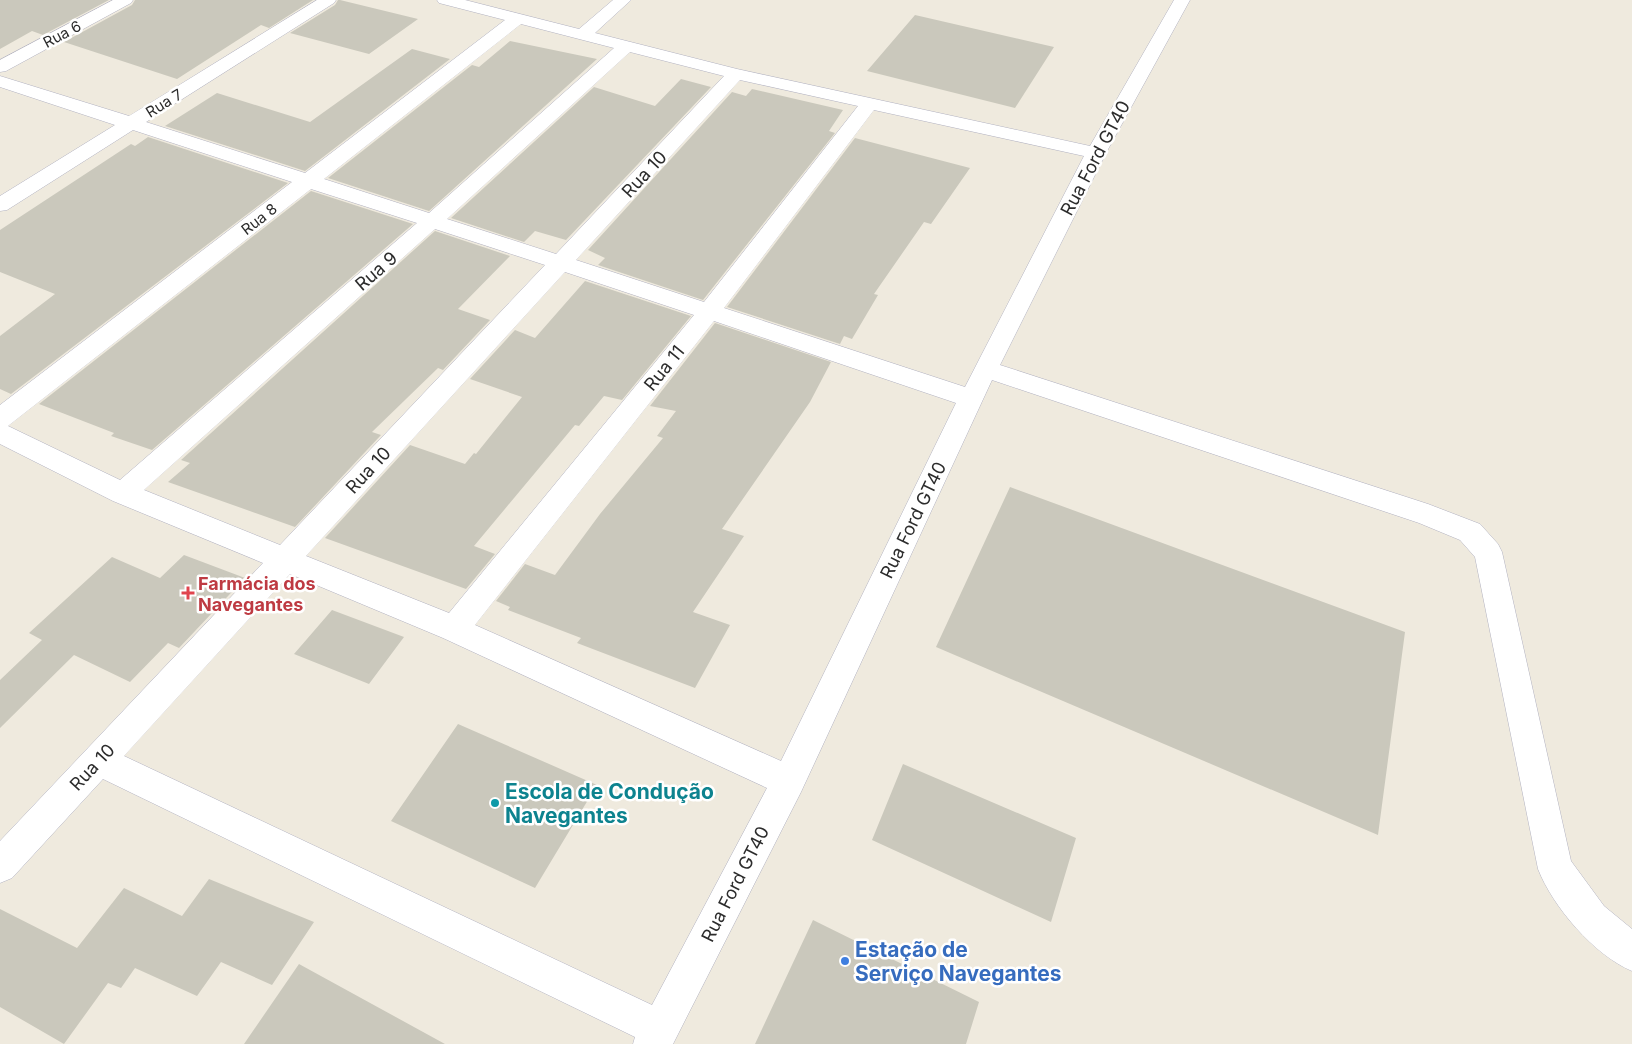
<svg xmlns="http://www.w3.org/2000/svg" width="1632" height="1044" font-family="Inter,sans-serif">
<rect width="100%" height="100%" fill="#efeade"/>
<path fill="#cac8bc" d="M0 0H109L43 35 32 31 0 49Z
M135 0H313L269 28 261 25 177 79 64 42 132 5Z
M338 0H340L418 19 369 54 290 33 335 5Z
M915 15 1054 47 1015 108 867 71Z
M510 41 597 59 429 211 328 178 472 65 479 67Z
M412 49 450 59 305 171 165 126 217 93 310 122Z
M681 79 711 87 566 240 535 231 524 242 451 218 594 87 655 106Z
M752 89 843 110 829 131 835 133 703 300 598 265 605 258 588 250 732 92 746 96Z
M148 137 288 183 11 394 0 389V336L55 294 0 272V230L131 144 135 146Z
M855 138 970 168 931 224 924 222 874 294 878 295 852 339 844 336 840 344 727 307Z
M311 191 413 224 152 450 111 436 114 433 39 404Z
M435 231 510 256 458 309 490 320 443 370 438 368 372 432 381 435 295 527 168 482 190 463 181 460Z
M585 281 691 316 622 400 604 396 579 426 575 425 474 546 495 554 466 589 325 538 410 445 465 464 474 453 476 454 522 397 470 379 515 330 535 338Z
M715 323 831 362 810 402 722 529 744 536 693 612 730 625 695 688 577 643 581 638 508 610 510 607 496 601 525 564 555 575 600 514 663 438 657 436 676 411 650 406Z
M1010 487 1405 632 1378 835 936 647Z
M184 555 245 578 179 648 168 643 130 682 74 655 0 728V680L42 640 29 633 112 557 160 578Z
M332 610 404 637 369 684 294 654Z
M458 724 597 785 535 888 391 821Z
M903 764 1076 838 1051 922 872 840Z
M209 879 314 922 272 985 221 962 197 996 135 968 121 988 108 983 64 1044 0 1007V909L77 948 124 888 182 916Z
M813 920 979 1002 966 1044H755Z
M299 964 445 1044H244Z"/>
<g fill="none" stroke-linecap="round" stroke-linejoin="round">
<defs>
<path id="minor" d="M113 0H133L131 3 6 71 0 72V60Z
M317 0H336L334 3 146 122 305 173 505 20 439 3 437 0H465L579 29 613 0H631L595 33 737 69 1090 146 1174 0H1190L1106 153 1000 365 1428 504 1480 524 1498 544 1502 552 1571 861 1604 906 1632 929V971C1594 955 1553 907 1538 869L1475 557 1460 540 1419 523 992 380 801 792 673 1044H633L635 1037 103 779 12 878 0 883V841L263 563 113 501 0 444V405L292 182 133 130 7 210 0 211V196L115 125 0 87V76L129 116ZM521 24 614 48 429 213 324 179ZM630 52 724 76 556 254 447 219ZM740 80 858 106 704 302 576 260ZM874 110 1084 156 965 387 724 308ZM311 189 417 223 120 480 8 426ZM435 229 545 265 280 545 144 490ZM565 272 694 315 449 613 306 556ZM714 321 956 403 781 761 475 625ZM290 574 443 638 767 788 652 1005 124 756Z"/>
</defs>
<use href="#minor" stroke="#b2b2c1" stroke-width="1"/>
<use href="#minor" fill="#fff" fill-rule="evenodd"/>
</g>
<path fill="#e0444e" stroke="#fff" stroke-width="2" d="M185.5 585.5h5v5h5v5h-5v5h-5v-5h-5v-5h5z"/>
<circle fill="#0f9aa8" stroke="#fff" stroke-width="2" cx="495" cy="803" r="5"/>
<circle fill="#3f7fe0" stroke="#fff" stroke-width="2" cx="845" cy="961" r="5"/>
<g text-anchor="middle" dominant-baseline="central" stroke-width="5" stroke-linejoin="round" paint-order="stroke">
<g font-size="15" fill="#2c2c2c" stroke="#fff">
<text transform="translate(62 34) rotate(-28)">Rua 6</text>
<text transform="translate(164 103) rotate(-32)">Rua 7</text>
<text transform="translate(259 219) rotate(-38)">Rua 8</text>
</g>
<g font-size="18" fill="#2c2c2c" stroke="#fff">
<text transform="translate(1095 158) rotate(-62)">Rua Ford GT40</text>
<text transform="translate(644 174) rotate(-47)">Rua 10</text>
<text transform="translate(376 271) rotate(-41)">Rua 9</text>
<text transform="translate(664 368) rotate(-51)">Rua 11</text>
<text transform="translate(368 470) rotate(-47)">Rua 10</text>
<text transform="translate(913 520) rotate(-64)">Rua Ford GT40</text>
<text transform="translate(92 767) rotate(-47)">Rua 10</text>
<text transform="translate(735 884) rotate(-63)">Rua Ford GT40</text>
</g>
<g font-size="18" font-weight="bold" fill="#be3a42" stroke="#fff" text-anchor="start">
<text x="198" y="583">Farmácia dos<tspan x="198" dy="21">Navegantes</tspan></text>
</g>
<g font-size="21" font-weight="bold" fill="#0d838f" stroke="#fff" text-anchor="start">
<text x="505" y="791">Escola de Condução<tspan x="505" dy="24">Navegantes</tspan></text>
</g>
<g font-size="21" font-weight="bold" fill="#366cbe" stroke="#fff" text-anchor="start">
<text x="855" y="949">Estação de<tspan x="855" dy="24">Serviço Navegantes</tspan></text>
</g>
</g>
</svg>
